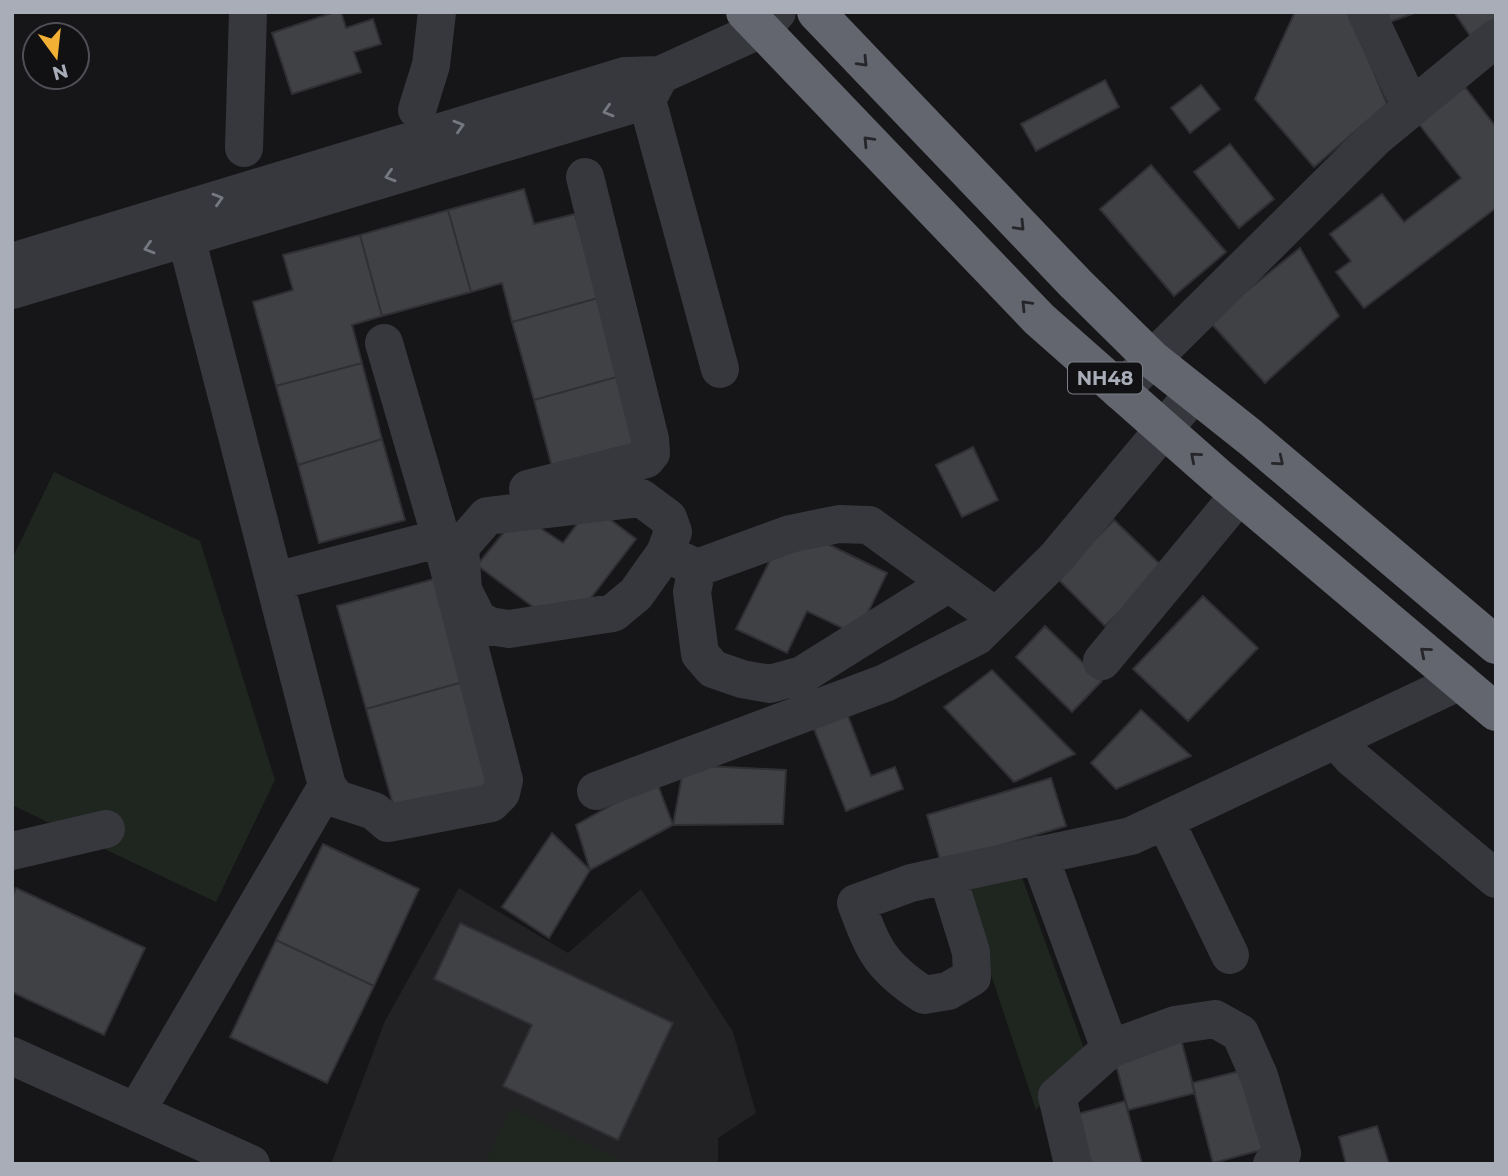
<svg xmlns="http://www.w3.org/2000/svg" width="1508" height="1176" font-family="Montserrat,sans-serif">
<rect width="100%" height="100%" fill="#161618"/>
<path fill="#222225" d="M459 888 568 953 641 889 733 1032 756 1113 718 1138V1164H331L385 1021Z"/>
<path fill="#1e261f" d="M54 472 200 541 275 780 216 902 12 805V559Z
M1020 872 1086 1054 1036 1110 962 887Z
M511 1108 629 1164H485Z"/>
<path fill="#404145" stroke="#303034" stroke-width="2" d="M335 12H341L346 28 373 19 381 44 354 52 361 72 292 94 272 33Z
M1295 12H1349L1387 104 1314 167 1255 99Z
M1387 12H1417L1390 22Z
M1454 12H1496V29L1475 43Z
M1105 80 1119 107 1036 151 1021 124Z
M1201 85 1220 109 1190 133 1171 108Z
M1465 87 1496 127V208L1364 308 1336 272 1351 261 1330 234 1382 194 1404 222 1461 178 1418 123Z
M1230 144 1274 199 1239 228 1194 172Z
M1151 165 1226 252 1174 296 1100 209Z
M524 189 534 224 575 214 598 298 512 322 502 283 471 292 448 210Z
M448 210 471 292 382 316 360 235Z
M360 235 382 316 352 325 362 363 276 386 253 302 293 290 283 255Z
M1300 248 1339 316 1265 383 1209 321Z
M598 298 620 376 534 400 512 322Z
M362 363 382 439 298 465 276 386Z
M620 376 641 454 555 478 534 400Z
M382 439 405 520 319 543 298 465Z
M973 447 998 500 962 517 936 465Z
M591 505 636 539 577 616 548 618 477 565 519 514 563 543Z
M1114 520 1164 568 1105 626 1057 578Z
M807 534 887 573 857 635 807 611 787 653 736 629 779 542Z
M441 577 470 680 366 709 337 606Z
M1203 596 1258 648 1188 721 1133 669Z
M1045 626 1102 681 1072 712 1016 657Z
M992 670 1075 754 1014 782 944 707Z
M470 680 498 783 395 812 366 709Z
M843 703 871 776 895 767 903 789 846 811 809 716Z
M1141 710 1191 756 1116 789 1091 763Z
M684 765 786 770 783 824 673 825Z
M1051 778 1066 826 941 863 927 815Z
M656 780 673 825 590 870 576 825Z
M552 833 590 870 549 938 502 907Z
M323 844 419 889 374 986 276 940Z
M16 888 145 948 104 1035 12 992V896Z
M460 923 673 1023 618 1140 503 1086 532 1025 434 979Z
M276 940 374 986 327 1083 230 1037Z
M1181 1039 1195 1093 1128 1110 1114 1057Z
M1244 1070 1265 1149 1213 1163 1192 1083Z
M1125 1101 1142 1164H1087L1074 1115Z
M1377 1126 1389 1164H1346L1339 1137Z"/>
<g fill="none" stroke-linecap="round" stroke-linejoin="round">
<path stroke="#37383d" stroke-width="38" d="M1366 12 1411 107
M647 100 720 369
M417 110 431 65 437 12
M244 148 248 12
M186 237 327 786 337 799 374 811 388 823 491 803 501 793 504 780 441 538 384 343
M12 262 625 76 660 75 761 29 777 12
M12 290 647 100 660 75
M1120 391 1376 137 1496 38
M528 489 646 459 651 453 650 439 585 177
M665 553 636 594 613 613 509 629 489 626 477 618 463 590 460 547 487 516 641 498 668 518 673 532 665 553 697 568
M276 581 441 538
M949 583 802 675 770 684 742 679 713 669 700 654 692 592 697 568 790 534 839 524 869 525 996 617
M1102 661 1239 495
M1336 740 1352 758 1496 879
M596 791 885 683 977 636 1056 558 1194 393
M1165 820 1230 955
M12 851 106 829
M1039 855 1110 1049
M947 875 911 883 856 903C874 951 880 966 924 995L948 991 972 977 971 952 947 875 1131 836 1460 681
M12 1056 251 1164
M136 1112 327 786
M1073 1164 1057 1096 1110 1049 1175 1025 1215 1019 1240 1033 1259 1076 1282 1153 1272 1164"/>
<path stroke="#63666e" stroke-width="38" d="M745 12 1039 319 1218 477 1496 712
M816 12 1075 283 1153 360 1250 437 1496 645"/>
</g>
<defs><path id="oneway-chevron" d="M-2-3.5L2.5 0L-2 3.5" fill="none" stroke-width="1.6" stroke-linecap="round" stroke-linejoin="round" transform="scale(1.75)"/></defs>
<g stroke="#26262a">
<use href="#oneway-chevron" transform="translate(863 62) rotate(46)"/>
<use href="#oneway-chevron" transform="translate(868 141) rotate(-134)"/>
<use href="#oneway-chevron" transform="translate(1020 226) rotate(46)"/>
<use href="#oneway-chevron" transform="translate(1026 305) rotate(-134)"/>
<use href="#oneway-chevron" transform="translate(1195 457) rotate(-139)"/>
<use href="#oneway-chevron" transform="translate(1279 461) rotate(40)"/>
<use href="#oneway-chevron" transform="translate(1425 652) rotate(-140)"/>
</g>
<g stroke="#757881">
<use href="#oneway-chevron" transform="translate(608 111) rotate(163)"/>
<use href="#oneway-chevron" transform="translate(459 126) rotate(-17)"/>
<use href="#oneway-chevron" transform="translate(390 176) rotate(163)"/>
<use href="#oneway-chevron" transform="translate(218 199) rotate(-17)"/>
<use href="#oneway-chevron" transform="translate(149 248) rotate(163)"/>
</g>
<g text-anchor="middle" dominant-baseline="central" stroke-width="5" stroke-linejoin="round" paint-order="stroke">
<rect fill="#111113" stroke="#7b7e86" stroke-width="2" x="1068" y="362.5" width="74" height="31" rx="5"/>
<g font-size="19" font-weight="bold" fill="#a8adb8">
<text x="1105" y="378">NH48</text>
</g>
</g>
<rect width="1508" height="1176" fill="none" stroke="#a8adb8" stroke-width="28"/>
<g transform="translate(56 56) rotate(165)"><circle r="33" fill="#111113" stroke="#4d4f55" stroke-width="2"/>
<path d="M0-5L12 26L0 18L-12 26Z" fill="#f2b134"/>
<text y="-10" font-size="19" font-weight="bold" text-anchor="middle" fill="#a8adb8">N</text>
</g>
</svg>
